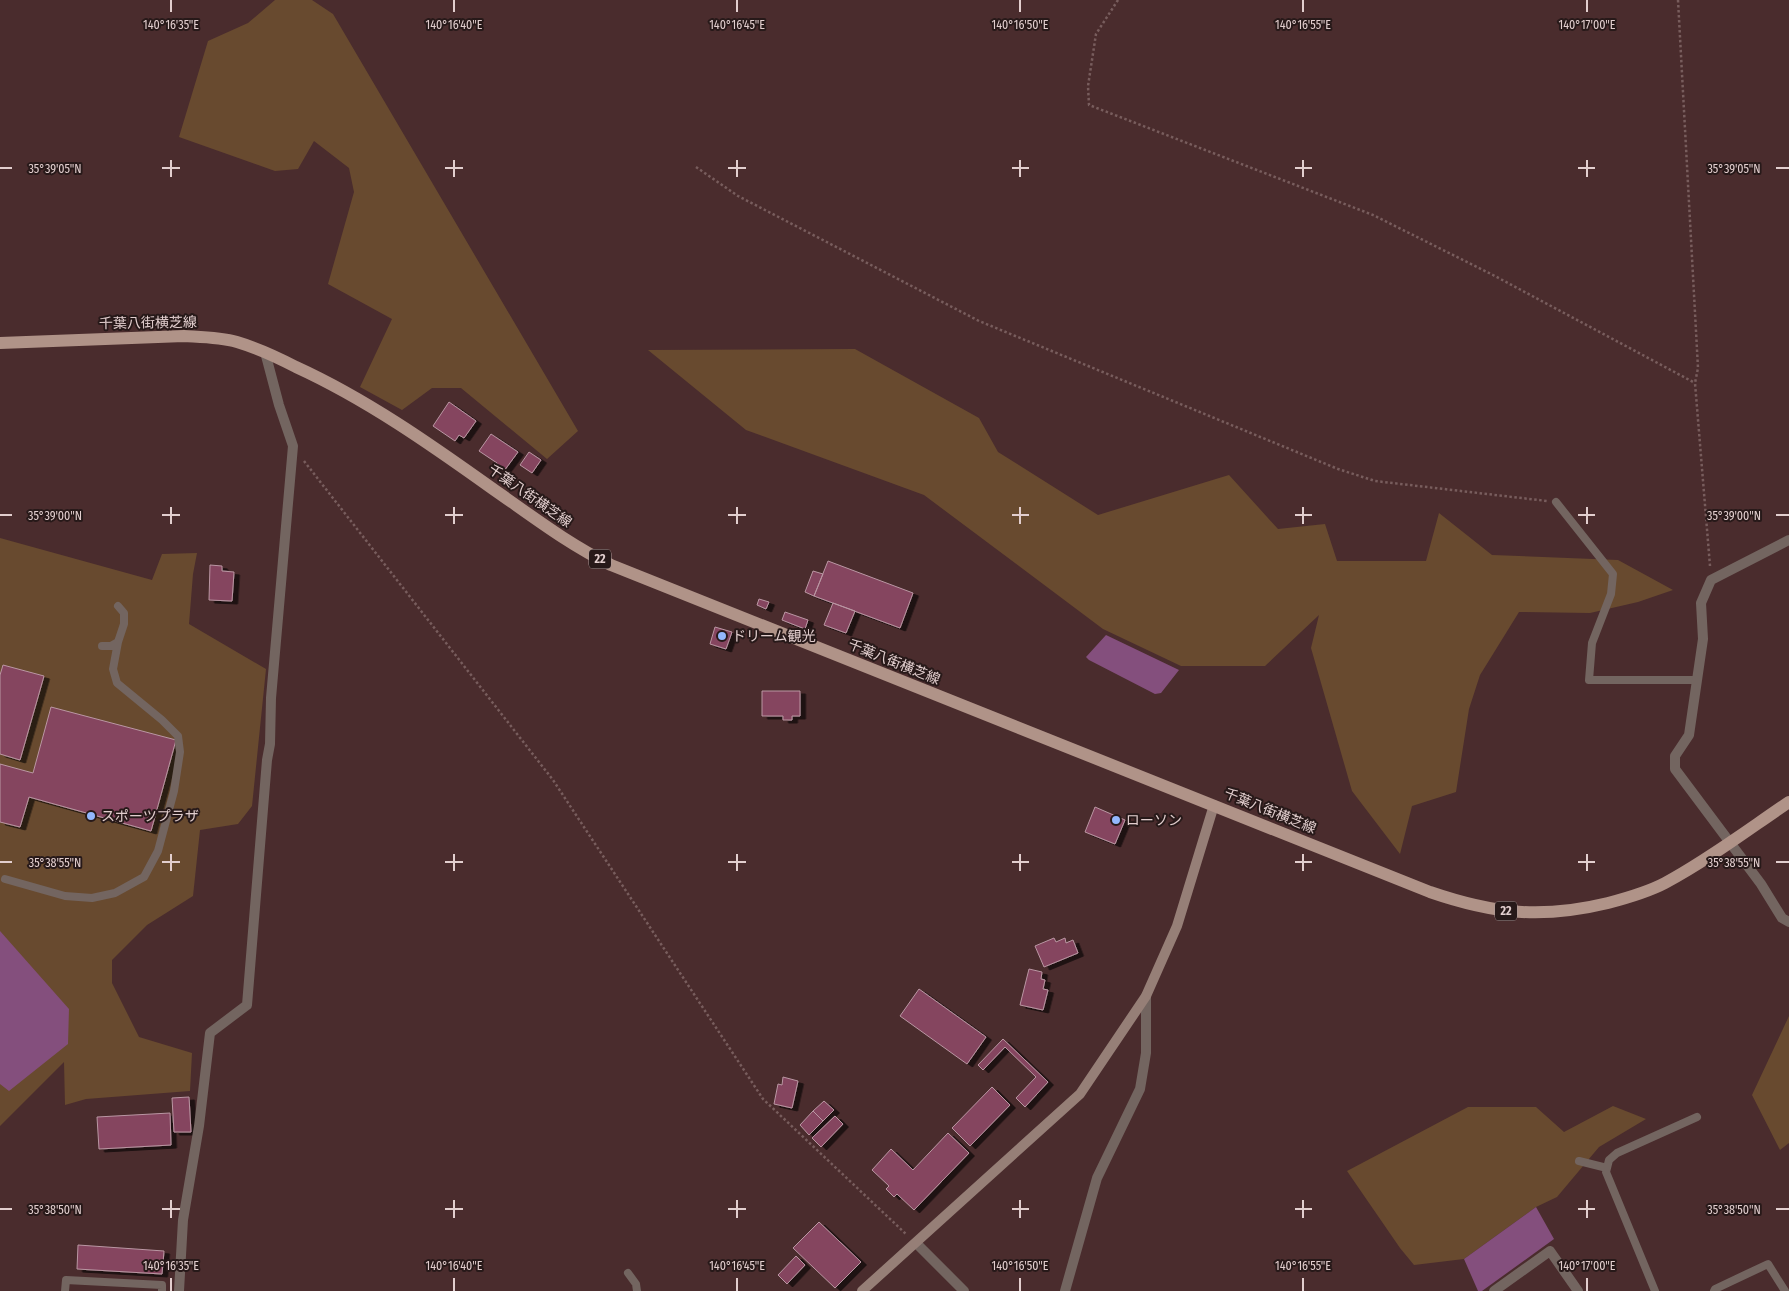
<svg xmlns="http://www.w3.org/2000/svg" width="1789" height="1291" font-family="'Fira Sans Condensed','Noto Sans JP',sans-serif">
<defs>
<filter id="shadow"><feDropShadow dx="5.5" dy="3" stdDeviation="0" flood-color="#0009"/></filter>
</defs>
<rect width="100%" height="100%" fill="#4a2c2d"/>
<path fill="#684a2f" d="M275 0H312L333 14 578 431 547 459 461 388H432L402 410 360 387 392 319 328 284 354 192 349 168 314 141 298 169 275 171 179 137 208 41 248 23Z
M855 349 979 418 998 452 1098 515 1229 475 1278 529 1325 524 1337 561H1426L1439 513 1492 555 1618 560 1673 590 1638 602 1590 613 1519 612 1480 675 1469 709 1456 792 1412 806 1400 854 1352 791 1311 648 1319 615 1265 666H1181L1103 629 924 495 746 430 648 350Z
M0 538 152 580 162 554 197 553 193 574 189 624 266 669 252 806 238 824 200 830 193 896 147 925 112 960V983L139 1037 192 1053 190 1091 86 1099 65 1105 64 1062 0 1126Z
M1789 1016V1143L1780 1150 1752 1095Z
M1613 1106 1646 1119 1599 1147 1557 1197 1536 1207 1464 1259 1414 1265 1400 1248 1347 1171 1468 1107H1536L1564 1132Z"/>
<path fill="#844f7d" d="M1106 635 1179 670 1161 693 1155 694 1089 660 1086 657Z
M0 931 69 1009 68 1044 9 1091 0 1084Z
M1536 1207 1554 1239 1482 1291H1478L1464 1259Z"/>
<path fill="#85445f" stroke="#ba97a3" filter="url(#shadow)" d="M449 402 476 421 464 438 459 435 455 441 433 426Z
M491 434 518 452 504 471 496 465 497 463 479 451Z
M529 452 541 460 532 473 520 465Z
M828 561 913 593 900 628 814 596Z
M210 565 222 566V571L234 572 232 601 209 600Z
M813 571 823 574 814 596 805 592Z
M759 599 769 602 766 609 757 605Z
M833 603 855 611 846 633 824 625Z
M785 612 808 620 805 629 782 620Z
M715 627 732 632 726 649 710 644Z
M3 665 44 676 20 760 0 754V675Z
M762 691H800V716H792V720H783V716H762Z
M51 707 176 740 151 831 29 797 20 827 0 822V764L33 773Z
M1095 807 1125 820 1115 844 1085 832Z
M1054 938 1056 942 1065 938 1066 943 1073 940 1078 953 1044 967 1035 946Z
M1029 969 1042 972 1041 979 1045 980 1043 989 1048 990 1043 1010 1020 1005Z
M919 989 986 1037 967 1064 900 1016Z
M1003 1039 1048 1082 1025 1107 1016 1098 1036 1077 1005 1047 983 1070 978 1065Z
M783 1077 798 1081 792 1108 774 1104 778 1084 782 1085Z
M992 1087 1010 1105 970 1146 952 1128Z
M189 1097 191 1132H174L172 1098Z
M824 1101 834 1110 823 1121 813 1111Z
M813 1111 823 1121 809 1135 800 1125Z
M170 1113 171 1145 99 1149 97 1117Z
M835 1116 843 1124 821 1147 812 1138Z
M948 1133 969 1153 914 1210 897 1194 894 1197 886 1189 889 1186 872 1170 891 1149 913 1170Z
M819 1222 861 1262 835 1288 793 1248Z
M78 1245 164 1251 162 1274 77 1269Z
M796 1256 805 1265 787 1284 778 1275Z"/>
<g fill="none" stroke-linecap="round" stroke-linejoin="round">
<path stroke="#785d5d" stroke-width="2.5" stroke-dasharray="2.5 2.5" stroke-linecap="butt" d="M1118 0 1096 34 1088 86 1089 105 1373 215 1493 275 1695 383
M1678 0 1698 368 1695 383 1710 566
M696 167 738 196 979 321 1338 469 1375 481 1547 501
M304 461 553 780 763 1099 907 1235"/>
<path stroke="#736560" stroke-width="8" d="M1556 502 1613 574 1611 594 1592 643 1589 680H1697
M102 646H111L118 642 124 624V613L118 606
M5 879 65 896 92 898 115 893 144 877 158 851 174 791 180 752 178 736 162 720 117 683 113 669 118 642
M1579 1161 1607 1168
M628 1273 636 1284 637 1291
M65 1291 66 1280 162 1285V1291
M1655 1291 1606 1172 1609 1160 1617 1153 1697 1117
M1714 1291 1715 1289 1768 1264 1785 1291"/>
<path stroke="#736560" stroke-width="10" d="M1789 540 1711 580 1701 603 1703 639 1689 735 1675 756V769L1761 884 1782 918 1789 922
M916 1243 964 1291
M179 1291 183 1220 199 1126 210 1033 247 1005 267 760 270 744 271 698 293 446 279 405 265 352
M1065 1291 1097 1178 1140 1089 1146 1053V996
M1494 1291 1550 1251 1578 1291"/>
<path stroke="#967f77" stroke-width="10" d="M862 1291 1080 1094 1146 996 1177 926 1214 805"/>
<path stroke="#b09388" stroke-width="12" d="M0 343 184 336C201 337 220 337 237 342 257 348 277 357 296 367 366 399 430 444 493 489 532 516 568 544 611 565L1430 892C1494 914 1542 919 1608 903 1627 898 1648 892 1665 883 1708 860 1749 829 1789 802"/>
</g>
<path fill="none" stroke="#e2cece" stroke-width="2" d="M171 0V12M454 0V12M737 0V12M1020 0V12M1303 0V12M1587 0V12M171 160V177M454 160V177M737 160V177M1020 160V177M1303 160V177M1587 160V177M0 168H12M162 168H180M445 168H463M728 168H746M1012 168H1029M1295 168H1312M1578 168H1595M1776 168H1789M171 507V524M454 507V524M737 507V524M1020 507V524M1303 507V524M1587 507V524M0 515H12M162 515H180M445 515H463M728 515H746M1012 515H1029M1295 515H1312M1578 515H1595M1776 515H1789M171 854V871M454 854V871M737 854V871M1020 854V871M1303 854V871M1587 854V871M0 862H12M162 862H180M445 862H463M728 862H746M1012 862H1029M1295 862H1312M1578 862H1595M1776 862H1789M171 1200V1218M454 1200V1218M737 1200V1218M1020 1200V1218M1303 1200V1218M1587 1200V1218M0 1209H12M162 1209H180M445 1209H463M728 1209H746M1012 1209H1029M1295 1209H1312M1578 1209H1595M1776 1209H1789M171 1278V1291M454 1278V1291M737 1278V1291M1020 1278V1291M1303 1278V1291M1587 1278V1291"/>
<g fill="#93b7fd" stroke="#271919" stroke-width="2">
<circle cx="722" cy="636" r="5"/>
<circle cx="91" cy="816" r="5"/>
<circle cx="1116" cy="820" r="5"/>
</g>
<g text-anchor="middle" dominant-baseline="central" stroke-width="4" stroke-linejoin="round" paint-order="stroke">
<g fill="#271919" stroke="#aa9898" stroke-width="1">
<rect x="589" y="549.5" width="22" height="19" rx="4"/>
<rect x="1495" y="901.5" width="22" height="19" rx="4"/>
</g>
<g font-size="12" font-weight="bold" fill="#e2cece">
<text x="600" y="559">22</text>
<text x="1506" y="911">22</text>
</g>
<g font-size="14" fill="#e2cece" stroke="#271919">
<text transform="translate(148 323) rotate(-1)">千葉八街横芝線</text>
<text transform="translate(530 496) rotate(35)">千葉八街横芝線</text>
<text transform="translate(894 662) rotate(22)">千葉八街横芝線</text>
<text transform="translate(1270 811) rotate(22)">千葉八街横芝線</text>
</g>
<g font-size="14" fill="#e2cece" stroke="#271919" text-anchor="start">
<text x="732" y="636">ドリーム観光</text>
<text x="101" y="816">スポーツプラザ</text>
<text x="1126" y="820">ローソン</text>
</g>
</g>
<g font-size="12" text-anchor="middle" fill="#e2cece" stroke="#271919" stroke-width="4" stroke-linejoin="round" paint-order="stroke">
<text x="171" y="29">140°16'35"E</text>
<text x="454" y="29">140°16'40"E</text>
<text x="737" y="29">140°16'45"E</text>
<text x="1020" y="29">140°16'50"E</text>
<text x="1303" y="29">140°16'55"E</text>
<text x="1587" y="29">140°17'00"E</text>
<text x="55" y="173">35°39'05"N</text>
<text x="1734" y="173">35°39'05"N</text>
<text x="55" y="520">35°39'00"N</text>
<text x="1734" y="520">35°39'00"N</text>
<text x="55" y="867">35°38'55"N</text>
<text x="1734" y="867">35°38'55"N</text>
<text x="55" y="1214">35°38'50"N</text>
<text x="1734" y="1214">35°38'50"N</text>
<text x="171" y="1270">140°16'35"E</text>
<text x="454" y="1270">140°16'40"E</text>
<text x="737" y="1270">140°16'45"E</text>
<text x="1020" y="1270">140°16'50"E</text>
<text x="1303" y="1270">140°16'55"E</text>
<text x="1587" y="1270">140°17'00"E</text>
</g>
</svg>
